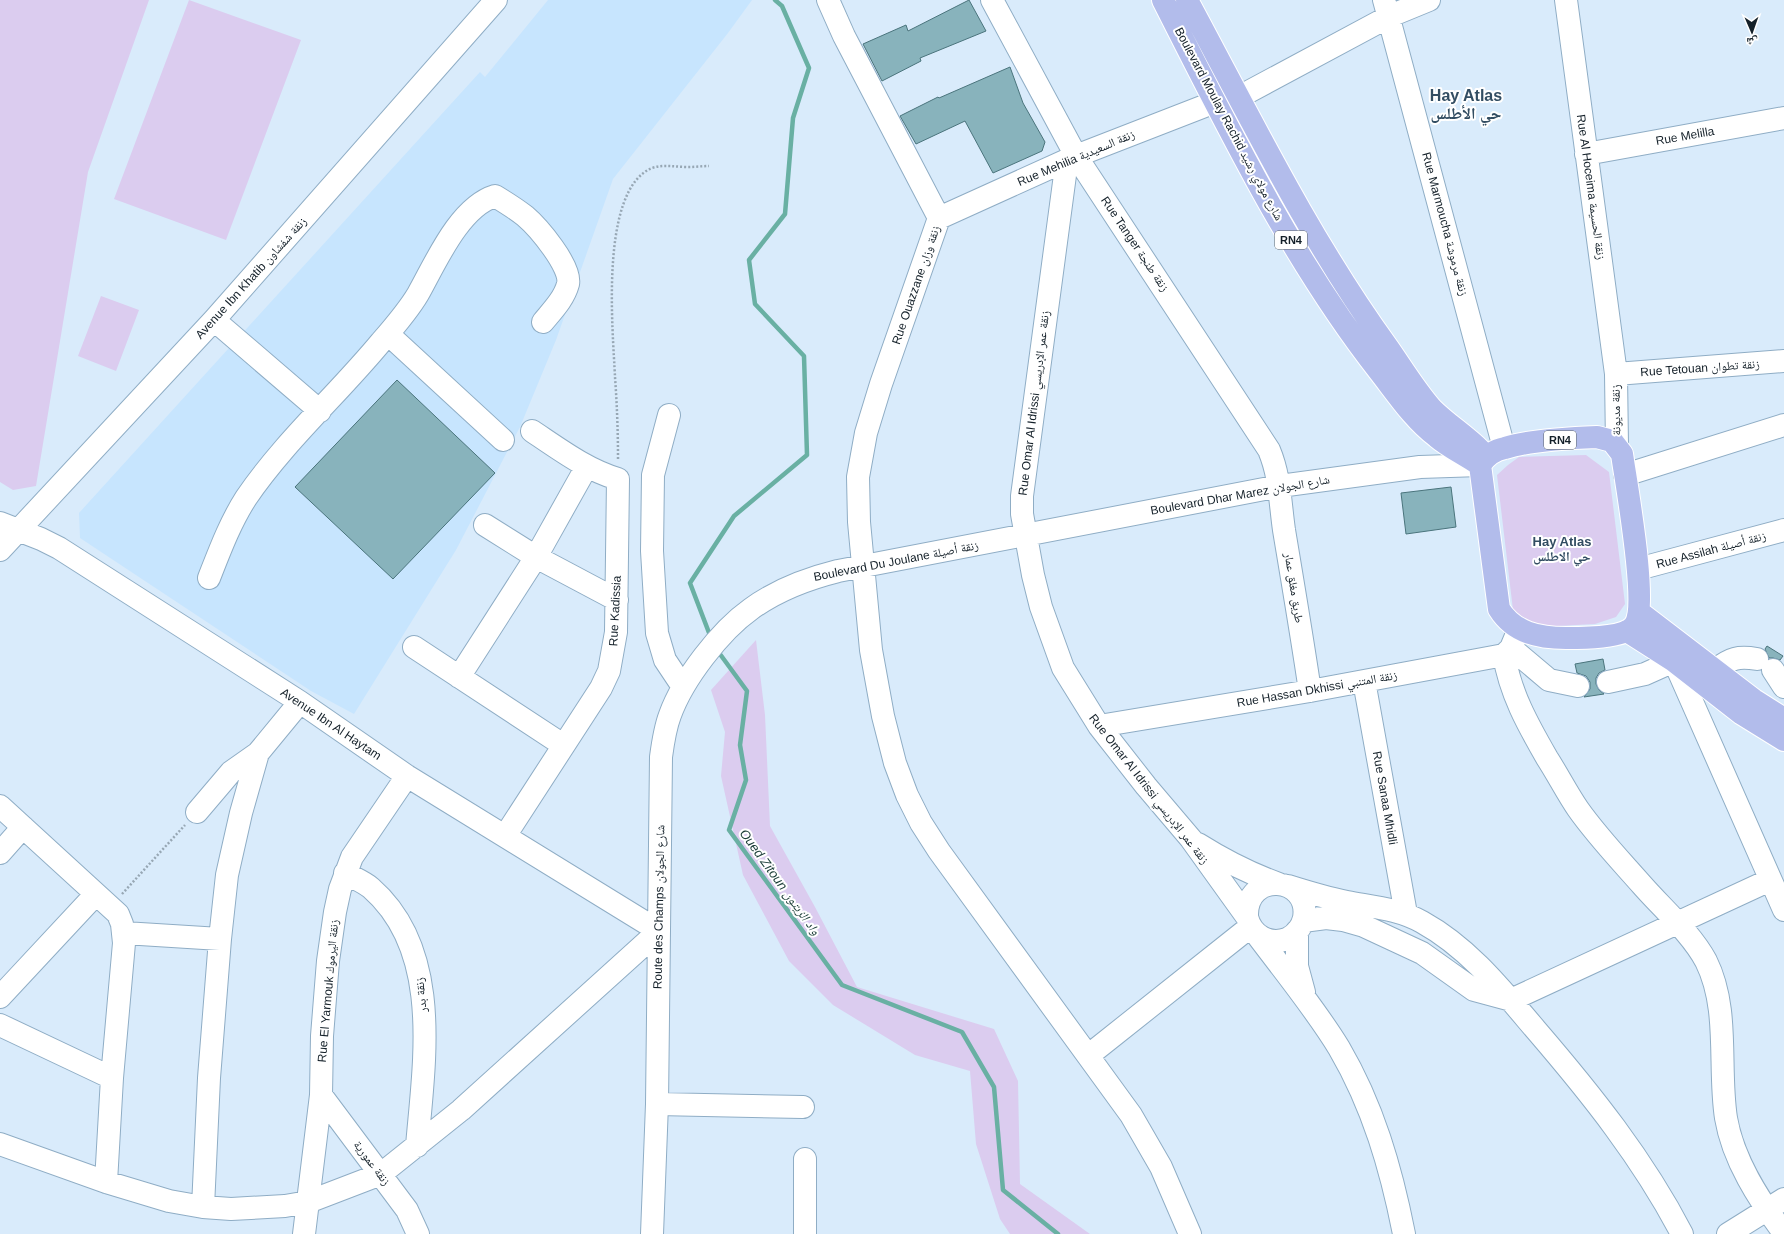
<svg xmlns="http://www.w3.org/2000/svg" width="1784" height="1234" font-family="Helvetica,'Noto Naskh Arabic',sans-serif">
<rect width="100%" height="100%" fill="#d9ebfb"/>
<path fill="#c7e5fe" d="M548 0H752L728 33 613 179 556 340 520 427 456 550 354 714 311 691 80 538 79 513 480 72 485 77Z"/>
<path fill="#dbccef" d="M0 0H149L88 172 36 486 13 490 0 482Z
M189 0 301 40 226 240 114 199Z
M101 296 139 310 116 371 78 356Z
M1586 455 1609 472 1625 604 1616 617 1595 624 1539 627 1526 622 1513 610 1497 475 1508 465 1519 457Z
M756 640 765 715 770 826 815 907 857 987 994 1029 1018 1081 1020 1184 1090 1234H1010L1000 1219 976 1144 970 1071 915 1055 833 1005 789 961 743 875 721 776 725 732 711 690Z"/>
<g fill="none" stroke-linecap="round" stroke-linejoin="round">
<path stroke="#69b0a3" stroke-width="4.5" d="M711 638 690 583 734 516 807 455 804 356 755 304 749 260 785 214 793 118 809 68 782 6 775 0
M717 650 747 691 740 745 746 780 729 830 842 985 962 1032 994 1087 1003 1190 1058 1234"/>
</g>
<path fill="#88b3bc" stroke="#4a747c" d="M969 0 986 31 920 58 921 61 882 81 863 44 906 25 908 31Z
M1010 67 1023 103 1045 142 1042 151 993 173 965 121 916 144 900 116 938 97 939 98Z
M397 380 495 473 393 579 295 487Z
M1451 487 1456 527 1406 534 1401 493Z
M1767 646 1783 656 1780 660 1773 658H1769L1765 649Z
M1603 659 1605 670 1599 673 1596 678V684L1599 690 1604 694 1584 697 1590 689V682L1586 676 1577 673 1575 664Z"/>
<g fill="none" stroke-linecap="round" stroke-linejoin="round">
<defs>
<path id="minor" d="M828 0 844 36 939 218 881 384 866 433 858 477 859 522 871 650 883 716 895 763 907 795 921 823 939 851 1131 1115 1161 1167 1190 1234
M992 0 1076 156 1269 450C1280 476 1280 502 1284 530 1293 584 1302 637 1310 691
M1384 0 1504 448
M1566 0 1616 374 1617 446
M1239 97 1390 16 1429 0
M1586 154 1784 118
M1067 160 1022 496V514L1033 575 1041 607 1063 668 1099 726 1146 786 1191 839 1247 917C1252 936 1269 945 1287 939 1295 935 1302 927 1304 918 1311 876 1245 870 1247 917
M939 218 1076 156 1215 102
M214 320 320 411
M388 334 503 440
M1616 374 1784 361
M669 415 653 475 652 551 657 633 665 660 683 687
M1625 475 1784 425
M0 523 41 539 59 548 300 702 407 776 659 931 461 1110 381 1174 308 1202 285 1206 231 1209 203 1207 169 1201 106 1182 0 1144
M485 525 536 557 617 600
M0 550 214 320 496 0
M1638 569 1784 530
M209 578C220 550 230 523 246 498 284 442 338 394 381 342 394 327 408 311 418 294 435 264 459 207 495 196 505 202 516 209 525 216 538 227 572 267 568 284 564 299 552 311 543 322
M414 647 563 745
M1511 648 1549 680 1578 686
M1504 655C1510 693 1528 725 1547 758 1558 775 1567 793 1578 809 1597 836 1620 860 1642 885 1663 909 1691 933 1706 961 1730 1009 1718 1067 1726 1118 1733 1160 1759 1200 1784 1233
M1715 670C1731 658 1738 656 1757 659
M1773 670 1784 687
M459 677 536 557 587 466
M1364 681 1406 914
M1608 682 1645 674 1674 661 1784 910
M1099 726 1310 691 1504 655 1511 648 1519 629
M0 806 118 914 122 924 124 943 112 1078 106 1182
M197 812 231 772 258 753
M505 836 601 688 609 671 616 632 618 479C587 470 559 449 532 431
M1198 844C1225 861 1248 873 1279 884
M0 853 23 827
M345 873C354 878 364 882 371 888 443 951 424 1062 417 1146
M1288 886C1307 892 1327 898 1347 902 1373 907 1399 909 1422 922 1469 948 1502 990 1536 1030 1591 1094 1643 1159 1682 1234
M1303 921 1326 918 1343 920 1364 926 1422 953 1474 990 1511 1000 1770 880
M1297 931V966L1304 992
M124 933 220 939
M1257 935C1284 971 1316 1010 1339 1048 1373 1106 1391 1168 1404 1234
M0 997 96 894
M0 1025 112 1078
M1089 1055 1250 927
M321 1095 407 1210 418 1234
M657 1104 803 1107
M805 1159V1234
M203 1207 209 1078 220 939 227 875 241 813 258 753 300 702
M304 1234 321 1095 322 1036 328 961 335 912 340 889 352 857 407 776
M652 1234 657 1104 661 757C663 742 665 728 670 715 683 679 720 631 751 609 777 590 806 579 838 571L1280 486 1420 467 1480 465
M1728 1234 1784 1199"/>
<path id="major" d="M1163 0C1227 126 1292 260 1379 371 1397 394 1414 420 1437 437 1450 448 1466 455 1480 465
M1187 0C1250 117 1308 237 1386 345 1401 366 1415 390 1432 409 1447 424 1465 435 1480 450
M1597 437 1612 441 1622 454C1626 483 1649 607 1634 626 1624 638 1581 638 1566 638 1539 638 1514 633 1499 609L1480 465C1486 456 1494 450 1505 448 1530 440 1570 438 1597 437Z
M1639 612 1754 700 1784 719
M1627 631 1674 661 1742 714 1784 740"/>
</defs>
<use href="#minor" stroke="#8fadc5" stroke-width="24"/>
<use href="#major" stroke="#fff" stroke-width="24"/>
<path stroke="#97a7b4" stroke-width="2.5" stroke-dasharray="2 2" stroke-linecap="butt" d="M618 459C618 432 617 405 615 377 613 331 599 190 652 168 664 164 675 167 688 167 695 167 702 166 709 166
M122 894 185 825"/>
<use href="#minor" stroke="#fff" stroke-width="22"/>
<use href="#major" stroke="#b2bceb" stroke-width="22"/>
</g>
<g text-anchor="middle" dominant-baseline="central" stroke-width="4" stroke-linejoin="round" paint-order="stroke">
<g fill="#fff" stroke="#5a6369" stroke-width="1">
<rect x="1275" y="231" width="32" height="18" rx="3"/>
<rect x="1544" y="431" width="32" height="18" rx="3"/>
</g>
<g font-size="11" font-weight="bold" fill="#142029">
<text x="1291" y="240">RN4</text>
<text x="1560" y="440">RN4</text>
</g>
<g font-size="12" fill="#142029" stroke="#fff">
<text transform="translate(1229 124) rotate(62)">Boulevard Moulay Rachid شارع مولاي رشيد</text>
<text transform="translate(1685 136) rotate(-10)">Rue Melilla</text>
<text transform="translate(1076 158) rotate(-23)">Rue Mehilia زنقة السعيدية</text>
<text transform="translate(1591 187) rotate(82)">Rue Al Hoceima زنقة الحسيمة</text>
<text transform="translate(1445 224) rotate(75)">Rue Marmoucha زنقة مرموشة</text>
<text transform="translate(1135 244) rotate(56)">Rue Tanger زنقة طنجة</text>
<text transform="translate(251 278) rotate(-48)">Avenue Ibn Khatib زنقة شفشاون</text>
<text transform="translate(916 285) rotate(-71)">Rue Ouazzane زنقة وزان</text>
<text transform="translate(1700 368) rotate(-4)">Rue Tetouan زنقة تطوان</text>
<text transform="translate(1034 403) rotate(-83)">Rue Omar Al Idrissi زنقة عمر الإدريسي</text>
<text transform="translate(1616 410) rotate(-91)">زنقة مديونة</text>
<text transform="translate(1240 495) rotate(-10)">Boulevard Dhar Marez شارع الجولان</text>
<text transform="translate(1711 550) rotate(-15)">Rue Assilah زنقة أصيلة</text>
<text transform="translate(896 561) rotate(-11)">Boulevard Du Joulane زنقة أصيلة</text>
<text transform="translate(1294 588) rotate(81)">طريق مغلق عمار</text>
<text transform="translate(615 611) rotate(-87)">Rue Kadissia</text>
<text transform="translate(1317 689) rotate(-10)">Rue Hassan Dkhissi زنقة المتنبي</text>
<text transform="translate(331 724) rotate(34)">Avenue Ibn Al Haytam</text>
<text transform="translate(1149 789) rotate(52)">Rue Omar Al Idrissi زنقة عمر الإدريسي</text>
<text transform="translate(1385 798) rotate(80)">Rue Sanaa Mhidli</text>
<text transform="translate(659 907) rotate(-89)">Route des Champs شارع الجولان</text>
<text transform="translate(328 991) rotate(-85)">Rue El Yarmouk زنقة اليرموك</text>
<text transform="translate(421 995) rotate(-96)">زنقة بدر</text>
<text transform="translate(372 1163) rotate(53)">زنقة عمورية</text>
</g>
<g font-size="13" font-weight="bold" fill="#324d62" stroke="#fff">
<text x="1562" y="541">Hay Atlas<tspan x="1562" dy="15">حي الاطلس</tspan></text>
</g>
<g font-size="13" font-style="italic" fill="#183b35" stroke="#fff">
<text transform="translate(780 882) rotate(54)">Oued Zitoun واد الزيتون</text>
</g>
<g font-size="16" font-weight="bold" fill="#324d62" stroke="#fff">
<text x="1466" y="95">Hay Atlas<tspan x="1466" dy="18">حي الأطلس</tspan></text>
</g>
</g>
<g transform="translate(1752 32) rotate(178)" stroke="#ffffff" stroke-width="3" paint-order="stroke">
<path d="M0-3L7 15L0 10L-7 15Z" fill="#142029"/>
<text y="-6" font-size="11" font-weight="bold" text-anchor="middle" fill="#142029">ش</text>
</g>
</svg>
